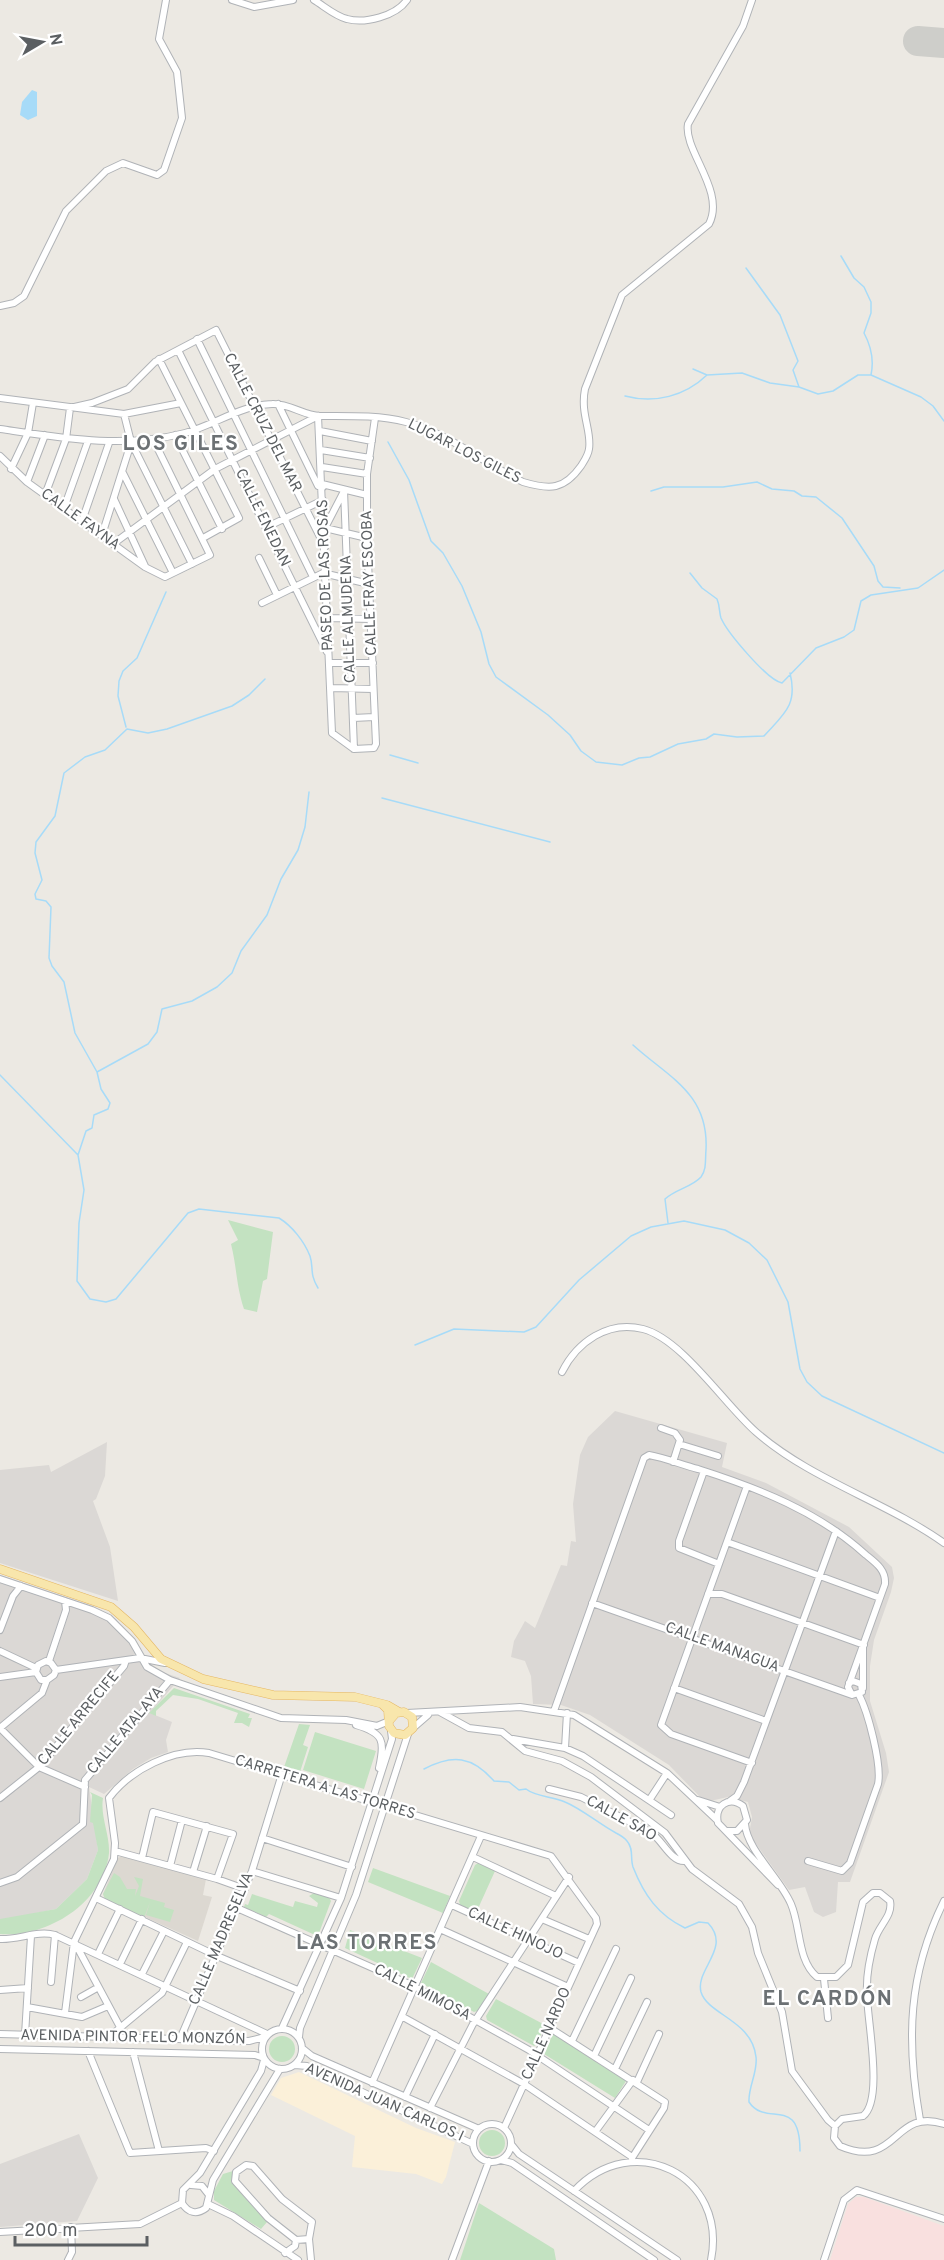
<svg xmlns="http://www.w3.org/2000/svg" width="944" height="2260" font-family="Overpass,sans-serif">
<rect width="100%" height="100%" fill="#ece9e3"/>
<path fill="#fbf0d9" d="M299 2072 416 2128 455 2142 446 2177 442 2184 416 2174 352 2167 355 2136 271 2095 281 2078Z"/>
<path fill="#dbd8d5" d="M615 1411 727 1443 722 1467 766 1483 849 1527 892 1567 894 1578 891 1592 874 1640 870 1666V1701L886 1753 889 1772 850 1882H838L836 1912 823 1917 814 1912 805 1887 789 1890 749 1834 752 1817 748 1802 728 1797 710 1801 701 1798 669 1765 590 1715 561 1705 533 1704 531 1676 525 1661 511 1657 514 1641 525 1621 535 1628 561 1565 567 1566 571 1541 576 1542 573 1504 580 1455 588 1437Z
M107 1442 105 1476 96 1499 93 1501 110 1547 118 1601 0 1563V1470L49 1465 51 1472Z
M0 1576 93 1606 116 1619 151 1664 162 1672 180 1678 150 1713 172 1722 166 1740 168 1752 151 1758 133 1769 104 1794 89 1787 98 1850 87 1879 56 1909 7 1919H0Z
M79 2134 98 2178 77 2221 0 2227V2164Z"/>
<path fill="#dcd8d1" d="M122 1856 206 1879 203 1895 212 1897 198 1941 105 1899 103 1894 118 1858Z"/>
<path fill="#f9e0df" d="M856 2197H864L944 2226V2260H830L848 2204Z"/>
<path fill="#c3e2c1" d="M228 1220 273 1232 267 1279 263 1281 257 1312 244 1309C236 1285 237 1268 231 1244L238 1240Z
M174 1688 250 1714 248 1718H252L249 1727 242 1723H234L238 1713 198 1699 173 1695 156 1711V1716L149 1713Z
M299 1724 310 1725 303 1745 308 1747 299 1775 283 1770Z
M315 1732 376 1751 364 1789 303 1770Z
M90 1792 103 1798C100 1816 110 1835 109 1853 104 1903 47 1938 0 1934V1919L56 1909 87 1879 98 1850 93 1823 90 1822 92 1795Z
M478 1863 495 1871 476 1913 460 1905 459 1901 475 1865Z
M373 1868 450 1896 443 1913 368 1882Z
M114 1873 120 1877 127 1889H136L135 1896 139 1886 134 1877 143 1879 140 1896 165 1903 164 1907 174 1910 170 1922 146 1915 150 1902 144 1918 105 1899 103 1894Z
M314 1893 329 1897 331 1901 319 1933 315 1935 269 1914 266 1917 244 1907 245 1904 248 1905 252 1894 293 1907 295 1901 317 1907 318 1903 309 1896Z
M350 1930 422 1958 412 1979 345 1948Z
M431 1962 489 1994 477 2011 474 2012 421 1983Z
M496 1999 545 2025 537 2044 534 2046 487 2020 486 2016Z
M553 2034 626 2081 615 2098 544 2054Z
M269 2049a13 13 0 1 1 26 0a13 13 0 1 1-26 0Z
M479 2143a13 13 0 1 1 26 0a13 13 0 1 1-26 0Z
M233 2171 231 2182 267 2222 261 2229 214 2200V2191L223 2174Z
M479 2203 554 2249 556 2260H460Z"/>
<path fill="#a7dbf8" d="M32 90 37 92V116L28 120 20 115 22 102Z"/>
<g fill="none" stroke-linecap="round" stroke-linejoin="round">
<path stroke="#a7dbf8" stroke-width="1.5" d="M841 256 854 278 864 287 871 302V313L864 333C871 346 874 361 871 375
M746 268 780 315 798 361 793 370 799 387
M693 369 707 375 742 373 770 383 799 387 818 394 833 391 858 375H871L921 397 933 406 944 421
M625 396C655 404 685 396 707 375
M388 442 409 480 431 541 443 553 462 586 481 632 489 664 496 677 548 715 570 735 581 751 596 762 622 765 639 758 650 757 678 744 706 739 714 734 737 737 764 736C784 714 798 705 790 673
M651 491 664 487H723L757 482 772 489 794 491 802 496 816 497 842 518 874 566 878 581 883 587 900 588
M690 573 702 588 717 599C720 606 719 612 721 618 727 632 767 680 782 683L816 648 844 637 854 630 861 601 871 595 918 588 944 570
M126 727 118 696 119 681 123 671 137 658 166 592
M390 755 418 763
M382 798 550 842
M633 1045C668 1077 709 1093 706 1150 705 1159 707 1169 701 1177 692 1187 676 1189 665 1199L668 1223
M97 1072 148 1044 157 1032 162 1009 192 1001 217 987 232 973 241 951 267 915 281 879 298 850 305 827 309 792
M0 1075 78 1155 84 1190 79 1223 77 1281 90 1299 106 1302 116 1299 188 1213 199 1209 279 1218C292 1226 304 1241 310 1256 314 1268 309 1273 318 1288
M78 1155 86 1131 92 1128 94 1115 108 1109 110 1103 101 1089 97 1072 75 1033 64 982 52 966 49 958 51 907 46 901 36 899 35 894 42 880 35 853 36 842 55 816 64 773 85 757 105 750 127 729 148 733 167 729 232 706 249 695 265 679
M415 1345 454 1329 524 1332 536 1327 579 1280 631 1236 651 1227 684 1221 725 1230 749 1243 767 1260 788 1302 800 1369 807 1382 822 1396 944 1453
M424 1769C453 1754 472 1756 494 1781L509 1782 519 1790 526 1789C536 1797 552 1796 565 1802 582 1809 599 1824 616 1833 620 1835 624 1837 627 1841 634 1849 630 1858 633 1867 644 1895 658 1915 685 1928L699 1922 708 1923C732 1948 695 1969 701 1992 708 2015 752 2020 756 2057 758 2072 748 2087 749 2102 766 2128 800 2094 800 2151"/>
<path stroke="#cececa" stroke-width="12" d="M943 43 944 42"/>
<path stroke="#cececa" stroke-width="30" d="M918 41 944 43"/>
<defs>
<path id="minor" d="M232 0 254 7 293 0
M314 0C324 6 335 16 347 19 365 24 396 16 407 0
M0 306 14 303 24 296 66 211 106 171 123 163 157 175 164 170 182 118 177 72 159 39 166 0
M197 339 313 577
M178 350 327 652
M159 359 239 518 203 538
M0 398 124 414 181 403
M278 404 318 486 323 487
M70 408 92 403 128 389 155 362 216 330 325 547
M124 414 131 442 192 564
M0 429C62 438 123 449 185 433 214 425 242 405 272 404 289 403 304 416 320 416 348 416 379 415 406 422 448 433 485 464 523 482 550 490 564 490 581 466 584 461 588 456 589 449 592 431 580 414 585 389L622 295 709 224C726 191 683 150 688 124L743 26 752 0
M320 431 372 441
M175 435 222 529
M321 450 370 458
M0 456 27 482 145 567 165 577 210 555 153 439
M322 467 367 474
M11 469 28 433 33 403
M123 473 173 573
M27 482 45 435
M322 484 367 495
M344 490 354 749
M343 493 325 528 367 538
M45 495 66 439 70 408
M114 499 145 566
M64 508 88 441
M82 521 109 443
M267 527 323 500
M102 535 131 443
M113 544 215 469 318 416 332 733 354 749 374 748 376 744 367 538V474L375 418
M259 558 277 595
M262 603 323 573 369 584
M328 618 371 619
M329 663H373
M331 688 373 689
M353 718 374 717
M562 1372C577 1342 608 1320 643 1329 682 1339 725 1405 756 1432 811 1480 885 1501 944 1543
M661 1428 675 1433 680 1440 673 1462
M679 1444 718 1456
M704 1471 679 1541V1548L719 1564
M747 1486 661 1725 671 1734 752 1763
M727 1542 880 1598
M0 1579 92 1610 109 1618 132 1641 147 1667 170 1680 281 1718 346 1720 377 1726 389 1721
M708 1594H722L864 1645
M592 1603 852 1695
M0 1630 13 1596 21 1586
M0 1651 36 1668
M49 1661 66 1610 65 1601
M56 1670 140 1658 165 1663
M36 1672 38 1665 46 1661 51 1663 56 1670
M36 1672 41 1680H47L54 1675 56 1670
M0 1677 36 1672
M674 1688 766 1721
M863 1688V1647
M554 1711 644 1458 649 1455C666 1458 682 1465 698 1469 758 1488 819 1512 866 1555 876 1563 886 1570 885 1584L848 1687 852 1695 862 1692 861 1684 853 1681 849 1683
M440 1712 469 1728 502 1732 525 1751 562 1761 591 1777 665 1833 692 1869 739 1904 752 1927 758 1953 782 2012 792 2071 828 2120 835 2126
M407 1713 520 1707 574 1715 667 1773 717 1820
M356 1725C384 1733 385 1741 379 1768
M0 1728 39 1767 85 1787
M0 1728 42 1693 47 1680
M413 1728 428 1715
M513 1739 565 1748 583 1756 671 1815
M565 1748 567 1713
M549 1789 581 1797 650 1832C662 1839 670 1861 684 1861
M0 1798 39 1767 124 1666 126 1660
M650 1799 667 1773
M698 1800 720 1807
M730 1801 737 1796 744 1782 836 1531
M745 1824C747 1850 780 1878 791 1904 801 1927 797 1960 817 1977H836L848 1965 863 1902 873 1893H880L890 1901C893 1916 879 1925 875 1939 870 1956 866 1976 867 1994 867 2020 884 2100 863 2116L842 2119 835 2126
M727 1831H737L747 1820 743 1806C729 1795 714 1806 718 1823L778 1885
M262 1838 352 1867
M115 1851 217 1879 245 1889
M473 1857 556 1896
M142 1858 153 1812 233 1834 217 1879
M808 1861 842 1871 850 1863 878 1784C882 1765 868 1712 859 1695
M170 1866 182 1820
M252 1871 341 1898
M193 1872 207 1826
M0 1883 17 1877 83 1824 85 1780 170 1680
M96 1898 217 1956 300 1991
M452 1905 579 1963
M237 1908 416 1987 529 2050 649 2130
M542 1919 589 1939
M440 1929 568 1987
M0 1939C18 1940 38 1930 55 1935L267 2034
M75 1943 120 2027
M98 1954 120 1909
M120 1964 142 1919
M142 1974 164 1931
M824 1979 828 2018
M51 1982 55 1935
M0 1990 28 1988
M81 1997 97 1988
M27 2007 82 2017 108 2006
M65 2013 74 1942 114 1859 115 1843 109 1798C130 1770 174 1747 209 1753L551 1856 596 1918 597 1924 504 2128
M403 2017 524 2084 632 2157
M282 2028 341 1898 392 1739 391 1731
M550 2028 665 2102 664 2108 632 2158
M262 2049a20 20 0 1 1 40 0a20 20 0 1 1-40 0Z
M0 2034 249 2041 265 2037
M25 2035 31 1936
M109 2037 162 1993 187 1942
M299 2037 300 2028 356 1895 408 1734
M180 2039 252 1871 282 1774
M572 2041 616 1949
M302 2048 312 2056 479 2129
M0 2049 255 2055 264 2058
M88 2051 130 2153 206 2148 214 2151
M133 2052 159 2151
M594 2056 631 1978
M264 2060 261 2071 200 2173 183 2190 182 2203C188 2213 197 2215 206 2208L213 2180 280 2069
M295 2065 307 2066 473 2144
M615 2069 647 2002
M637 2082 659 2034
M372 2083 481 1836
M405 2097 435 2034
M430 2108 473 2024 569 1877
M920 2120C906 2040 908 1974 944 1901
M473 2143a19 19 0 1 1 38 0a19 19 0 1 1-38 0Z
M835 2126 834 2138 840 2146C898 2171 892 2107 944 2124
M595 2132 633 2080
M511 2144 519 2154 677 2260
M501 2160 512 2163 654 2260
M191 2185 202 2186 209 2195
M574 2191C633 2128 728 2175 711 2260
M208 2204 233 2216 298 2260
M0 2232 140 2224 182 2203
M309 2239 311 2260
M285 2253 295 2246 296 2240 268 2218 235 2181 236 2172 246 2165 253 2166 282 2199 312 2222 309 2239 296 2240
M68 2260 72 2252 71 2227
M452 2260 489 2161
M824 2260 844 2200 857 2190 944 2219"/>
<path id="major" d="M0 1569 111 1607 134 1627 161 1659 203 1679 273 1695 355 1697 387 1705 399 1712
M382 1704 388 1710 389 1726 394 1733 405 1735 413 1728 412 1717 404 1712 396 1713 389 1721"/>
</defs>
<use href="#minor" stroke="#b0b3b7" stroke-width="8"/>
<use href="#major" stroke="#e5b763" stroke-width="9"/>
<use href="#minor" stroke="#fff" stroke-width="6"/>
<use href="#major" stroke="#f8e6ac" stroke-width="8"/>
</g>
<g text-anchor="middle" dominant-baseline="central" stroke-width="4.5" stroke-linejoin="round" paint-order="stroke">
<g font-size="15" fill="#5b5f62" stroke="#fff">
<text transform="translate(262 423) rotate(63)">CALLE CRUZ DEL MAR</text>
<text transform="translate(464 452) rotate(27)">LUGAR LOS GILES</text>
<text transform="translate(262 518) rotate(64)">CALLE ENEDAN</text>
<text transform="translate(80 520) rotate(36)">CALLE FAYNA</text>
<text transform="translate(326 575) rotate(-92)">PASEO DE LAS ROSAS</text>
<text transform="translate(370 583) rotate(-92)">CALLE FRAY ESCOBA</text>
<text transform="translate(349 619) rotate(-92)">CALLE ALMUDENA</text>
<text transform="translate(722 1648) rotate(20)">CALLE MANAGUA</text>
<text transform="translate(79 1719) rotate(-50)">CALLE ARRECIFE</text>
<text transform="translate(126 1731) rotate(-50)">CALLE ATALAYA</text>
<text transform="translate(325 1788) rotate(17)">CARRETERA A LAS TORRES</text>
<text transform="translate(621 1819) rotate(29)">CALLE SAO</text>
<text transform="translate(515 1934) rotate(25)">CALLE HINOJO</text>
<text transform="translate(222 1939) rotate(-67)">CALLE MADRESELVA</text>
<text transform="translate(422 1993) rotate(27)">CALLE MIMOSA</text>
<text transform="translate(547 2034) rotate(-66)">CALLE NARDO</text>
<text transform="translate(133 2038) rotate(1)">AVENIDA PINTOR FELO MONZÓN</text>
<text transform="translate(384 2103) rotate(24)">AVENIDA JUAN CARLOS I</text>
</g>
<g font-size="21" font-weight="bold" letter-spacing="1.5" fill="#6c7174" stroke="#fff">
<text x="181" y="444">LOS GILES</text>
<text x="367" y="1943">LAS TORRES</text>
<text x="828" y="1999">EL CARDÓN</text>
</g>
</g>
<g transform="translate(42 42) rotate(80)" stroke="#ffffff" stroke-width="4.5" paint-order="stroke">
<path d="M0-4.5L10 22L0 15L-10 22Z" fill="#5b5f62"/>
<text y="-9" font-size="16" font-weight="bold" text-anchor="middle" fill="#5b5f62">N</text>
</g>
<path d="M15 2236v9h132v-9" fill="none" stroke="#5b5f62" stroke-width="3"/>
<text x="24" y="2236" font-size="18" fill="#5b5f62" stroke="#ffffff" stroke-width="4.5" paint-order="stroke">200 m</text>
</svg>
